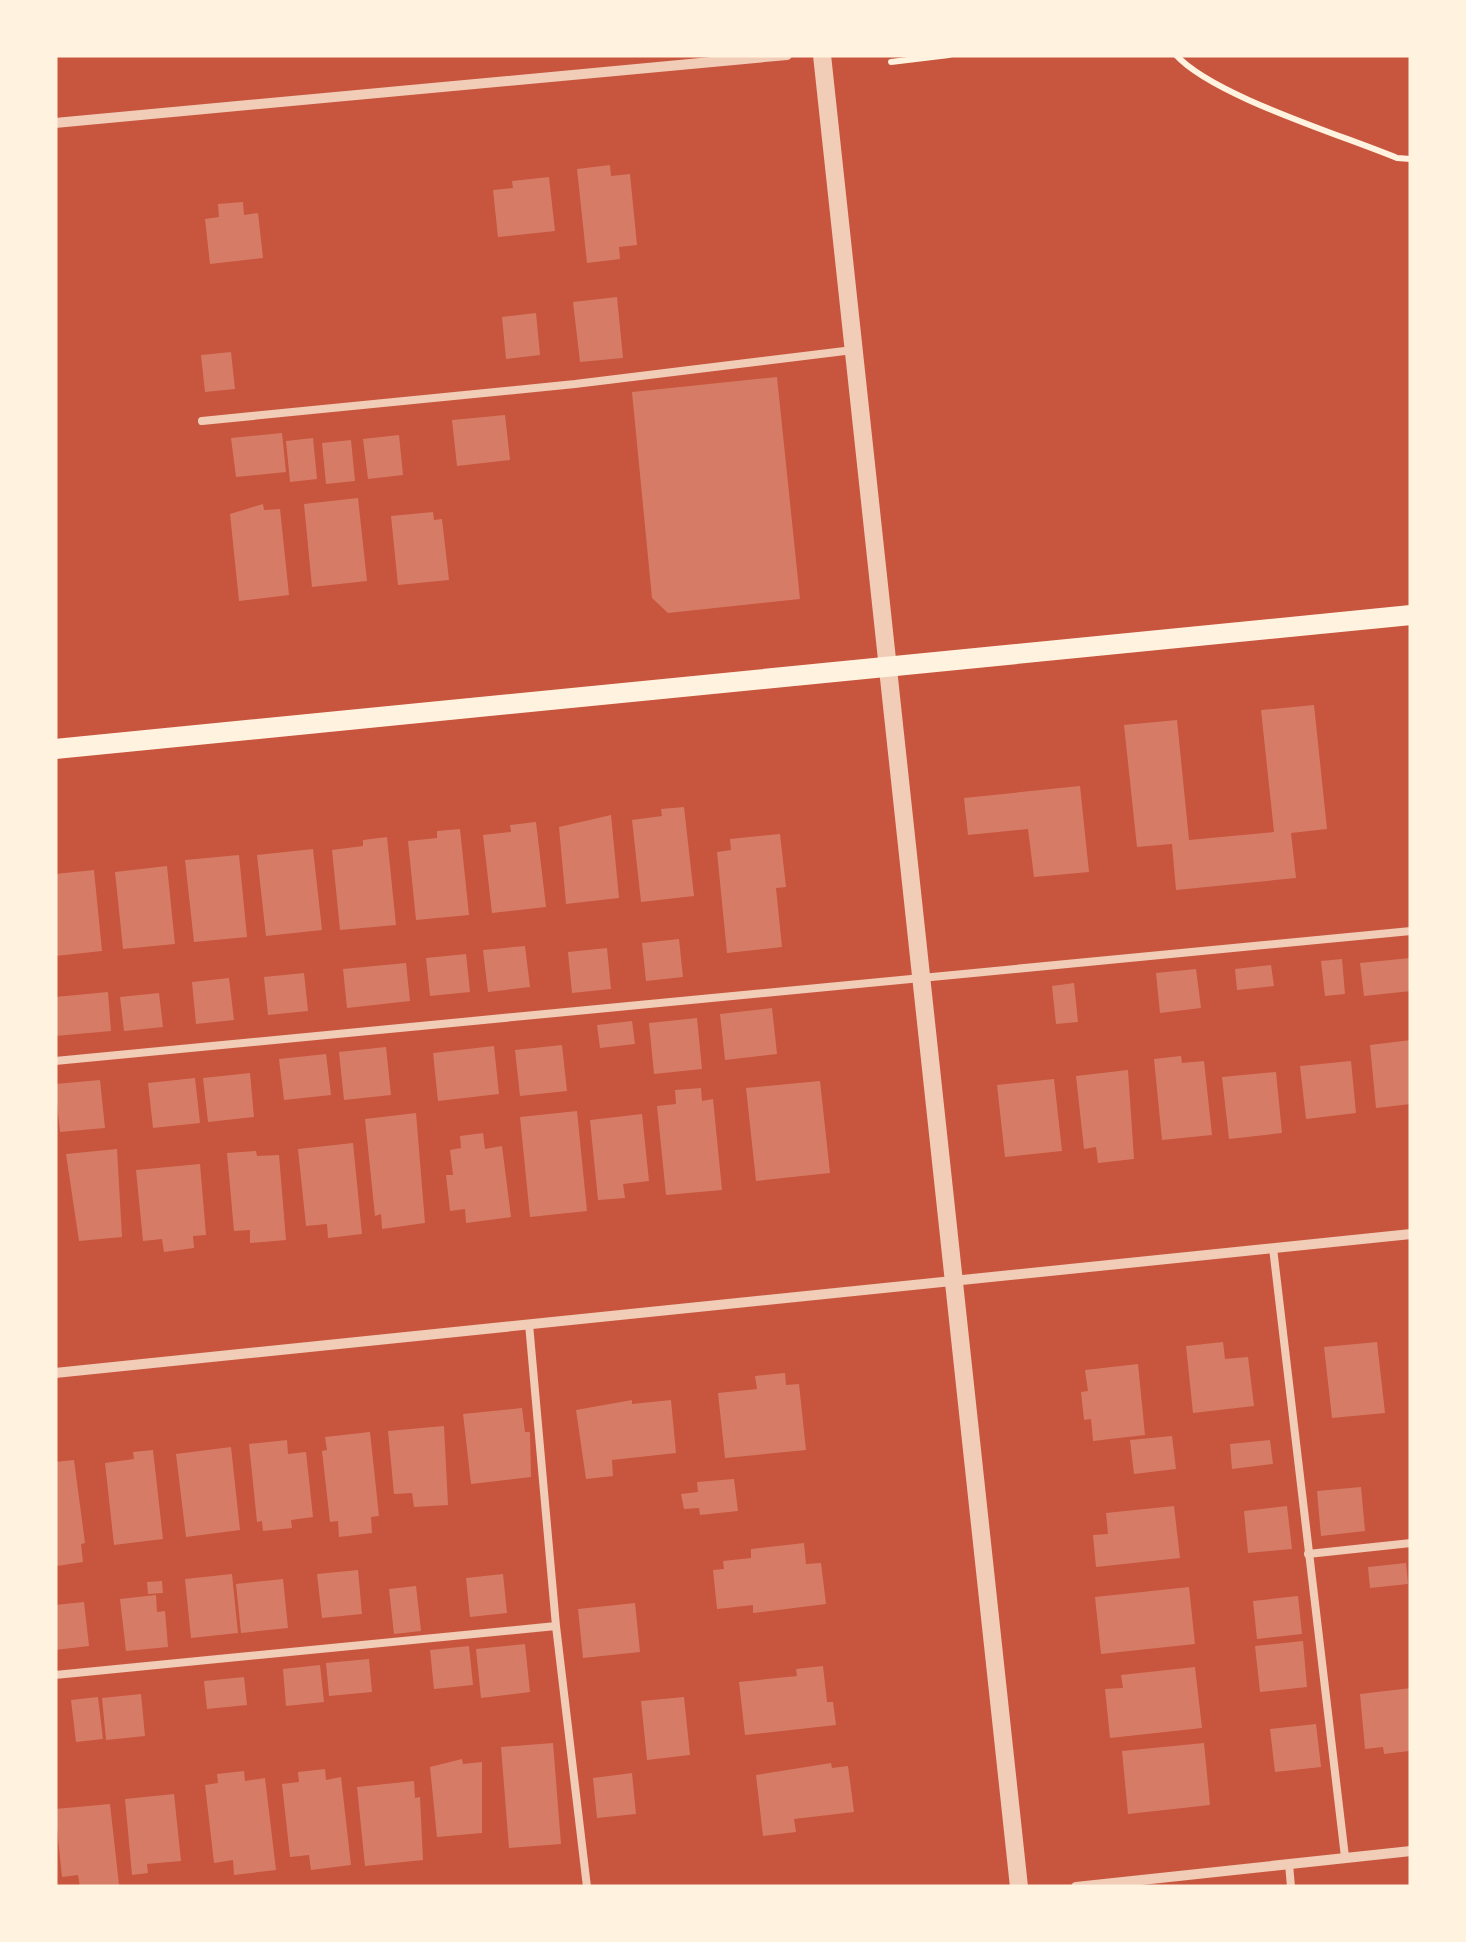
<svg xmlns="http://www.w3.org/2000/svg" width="1466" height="1942" font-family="'Golos Text',sans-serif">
<rect width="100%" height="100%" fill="#c8553d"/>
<path fill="#d67c66" d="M610 165 611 176 630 174 637 245 619 247 620 259 587 263 577 169Z
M549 177 555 231 498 237 493 190 513 188 512 181Z
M243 202 244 215 258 213 263 258 210 264 205 219 219 217 218 204Z
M617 297 623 358 580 362 573 302Z
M536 313 540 355 506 359 502 317Z
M231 352 235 389 205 392 201 355Z
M777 377 800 599 668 613 652 598 632 392Z
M505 415 510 460 457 466 452 420Z
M282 433 286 472 236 477 231 438Z
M399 435 403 475 368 479 363 439Z
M313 438 317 479 290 482 286 441Z
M351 440 355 481 326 484 322 443Z
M358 498 367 581 312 587 304 504Z
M263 504 264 510 280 509 289 595 239 601 230 514Z
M433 512 434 520 442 519 449 580 398 585 391 516Z
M1314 705 1327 829 1291 833 1296 878 1176 890 1172 844 1137 847 1124 725 1177 720 1189 840 1274 832 1261 710Z
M1080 786 1089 872 1034 877 1028 829 968 835 964 798Z
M684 807 694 896 641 902 632 820 662 816 661 809Z
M611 815 619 898 566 904 559 827Z
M536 822 546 907 492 913 483 835 511 832 510 825Z
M460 829 469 915 416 920 408 841 437 838V831Z
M780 834 786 887 776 888 782 947 727 953 717 852 731 850 730 839Z
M387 837 396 925 340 930 332 850 363 846V840Z
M313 849 322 930 266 936 257 855Z
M239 855 247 937 194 942 185 860Z
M167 866 175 944 123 949 115 872Z
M94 870 102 951 55 956V874Z
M679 939 683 977 646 981 642 943Z
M525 946 530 987 488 992 483 950Z
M607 948 611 989 572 993 568 952Z
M466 954 470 992 430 996 426 958Z
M1410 958 1411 991 1364 996 1360 963Z
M1342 959 1345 994 1325 996 1321 961Z
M406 963 410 1001 347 1008 343 969Z
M1271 965 1274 986 1237 990 1235 969Z
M1196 969 1201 1008 1160 1013 1156 973Z
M304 973 308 1011 268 1015 264 977Z
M229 978 234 1020 196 1024 192 982Z
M1074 983 1078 1022 1056 1024 1052 986Z
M108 992 111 1031 55 1036V997Z
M159 993 163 1027 124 1031 120 997Z
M772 1008 777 1054 725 1060 720 1014Z
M697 1018 702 1069 654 1074 649 1023Z
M632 1021 635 1044 600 1048 597 1025Z
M1411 1040V1104L1376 1108 1370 1045Z
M562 1045 567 1091 520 1096 515 1050Z
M494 1046 499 1094 438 1101 433 1053Z
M386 1047 391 1095 344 1100 339 1052Z
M326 1054 331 1095 284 1100 279 1059Z
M1181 1056 1182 1063 1204 1061 1212 1135 1162 1140 1154 1059Z
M1351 1061 1356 1113 1306 1119 1300 1066Z
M1128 1070 1134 1159 1098 1163 1096 1147 1084 1149 1076 1076Z
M1276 1072 1282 1133 1229 1139 1222 1077Z
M250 1073 254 1117 208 1122 203 1078Z
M195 1078 200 1123 153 1128 148 1083Z
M1054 1079 1062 1151 1005 1157 997 1085Z
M100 1080 105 1128 60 1132 55 1084Z
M820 1081 830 1173 756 1181 746 1088Z
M701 1088 702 1101 713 1099 722 1190 666 1195 657 1106 676 1104 675 1090Z
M577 1111 587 1211 530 1217 520 1117Z
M416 1113 425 1223 382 1229 381 1214 375 1216 365 1119Z
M642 1114 649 1181 623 1184 625 1198 598 1200 590 1120Z
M483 1133 485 1149 502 1146 511 1217 466 1223 465 1209 450 1211 446 1175H453L450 1150 461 1148 460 1136Z
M353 1143 362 1234 328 1238 327 1224 306 1226 298 1149Z
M117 1149 122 1237 79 1241 66 1154Z
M256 1151 257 1156 279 1155 286 1240 250 1243V1230L234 1231 227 1153Z
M200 1164 206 1235 193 1236 194 1248 164 1252 162 1239 143 1241 136 1170Z
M1223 1342 1225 1359 1248 1357 1254 1406 1193 1413 1186 1346Z
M1377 1342 1385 1413 1332 1418 1324 1347Z
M1138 1364 1145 1435 1093 1441 1091 1419 1084 1420 1081 1392 1088 1391 1085 1370Z
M785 1373 786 1385 799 1384 806 1450 725 1458 718 1393 757 1389 755 1376Z
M632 1400V1404L671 1400 676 1453 612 1460 613 1476 586 1479 576 1410Z
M522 1408 525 1432H530L531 1477 471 1484 463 1414Z
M444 1426 448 1505 414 1507 412 1493 394 1494 388 1431Z
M370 1432 379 1516 371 1517 372 1533 339 1537 338 1521 330 1522 322 1451 327 1450 325 1437Z
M1172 1436 1176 1469 1134 1474 1130 1440Z
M287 1440 288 1454 306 1452 313 1517 291 1520 292 1528 263 1531 262 1521 257 1522 249 1444Z
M1270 1440 1273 1464 1232 1469 1230 1444Z
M231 1447 240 1530 186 1537 176 1454Z
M153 1450 163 1539 114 1545 105 1463 134 1459 133 1452Z
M74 1460 85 1543 81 1544 83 1562 57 1566 55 1462Z
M734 1479 738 1511 700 1515 699 1508 684 1509 681 1494 698 1492 697 1482Z
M1361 1487 1365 1531 1321 1536 1317 1491Z
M1174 1506 1180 1558 1096 1567 1093 1535 1108 1534 1106 1513Z
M1287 1506 1292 1549 1248 1553 1244 1511Z
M804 1543 806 1564 821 1563 826 1604 753 1613V1605L717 1609 713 1570 724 1569 723 1561 751 1558V1549Z
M1406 1563 1408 1584 1370 1588 1368 1567Z
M358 1570 362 1614 322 1618 317 1574Z
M232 1574 238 1633 191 1638 185 1579Z
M503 1574 507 1613 470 1617 466 1578Z
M283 1579 288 1628 241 1633 236 1584Z
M162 1581 163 1593 148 1594 147 1582Z
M416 1586 421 1631 394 1634 389 1589Z
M1189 1587 1195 1644 1101 1654 1095 1597Z
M156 1595 157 1612 165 1611 168 1647 126 1651 120 1599Z
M1298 1596 1302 1634 1257 1639 1253 1601Z
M84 1602 89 1646 55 1650V1605Z
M635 1603 640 1652 583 1658 578 1609Z
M1303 1641 1307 1687 1260 1692 1255 1646Z
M525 1644 530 1692 481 1698 476 1649Z
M469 1646 473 1685 434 1689 430 1650Z
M369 1659 372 1692 329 1696 326 1663Z
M320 1665 324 1702 286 1706 283 1669Z
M823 1666 827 1702H833L836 1725 745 1735 739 1682 797 1676 796 1669Z
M1195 1667 1202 1728 1110 1738 1105 1689 1123 1688 1121 1675Z
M244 1677 247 1705 207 1709 204 1681Z
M1411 1688 1409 1751 1384 1754 1383 1747 1365 1749 1360 1694Z
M141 1694 145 1736 106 1740 102 1698Z
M98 1697 103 1739 76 1742 71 1700Z
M684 1697 690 1755 647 1760 641 1701Z
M1316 1724 1321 1767 1275 1772 1270 1729Z
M553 1743 561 1844 509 1848 501 1747Z
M1204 1743 1210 1805 1128 1814 1122 1751Z
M462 1759 463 1764 482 1762V1833L437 1837 430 1767Z
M831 1763 832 1768 848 1766 854 1812 794 1819 796 1832 763 1836 756 1775Z
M325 1769 326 1780 341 1777 351 1865 311 1870 309 1855 290 1857 282 1784 299 1782 298 1772Z
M244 1771 245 1781 265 1778 276 1870 234 1875 233 1860 214 1863 205 1785 218 1783 217 1774Z
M632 1773 636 1814 597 1818 593 1778Z
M414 1781 415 1798 420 1797 423 1860 365 1866 357 1787Z
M174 1794 181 1861 147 1864 148 1873 132 1875 125 1799Z
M110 1804 119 1885 80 1887 78 1875 62 1877 55 1809Z"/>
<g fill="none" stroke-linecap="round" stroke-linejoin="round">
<path stroke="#fff3e0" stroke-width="6" d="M1176 55C1213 96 1342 135 1397 158L1411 159
M891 62 949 55"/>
<path stroke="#f1ccb7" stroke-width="8" d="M202 421 575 384 853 350
M55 1061 1411 931
M1273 1248 1345 1857
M529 1324 556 1626 587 1887
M1308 1554 1411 1543
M55 1675 556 1626
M1289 1864 1291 1887"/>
<path stroke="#f1ccb7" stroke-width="10" d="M55 123 787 55
M55 1373 1411 1234
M1076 1887 1411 1851"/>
<path stroke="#f1ccb7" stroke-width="18" d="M822 55 1019 1887"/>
<path stroke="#fff3e0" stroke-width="20" d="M55 749 1411 615"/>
</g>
<rect width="1466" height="1942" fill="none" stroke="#fff3e0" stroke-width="115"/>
</svg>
